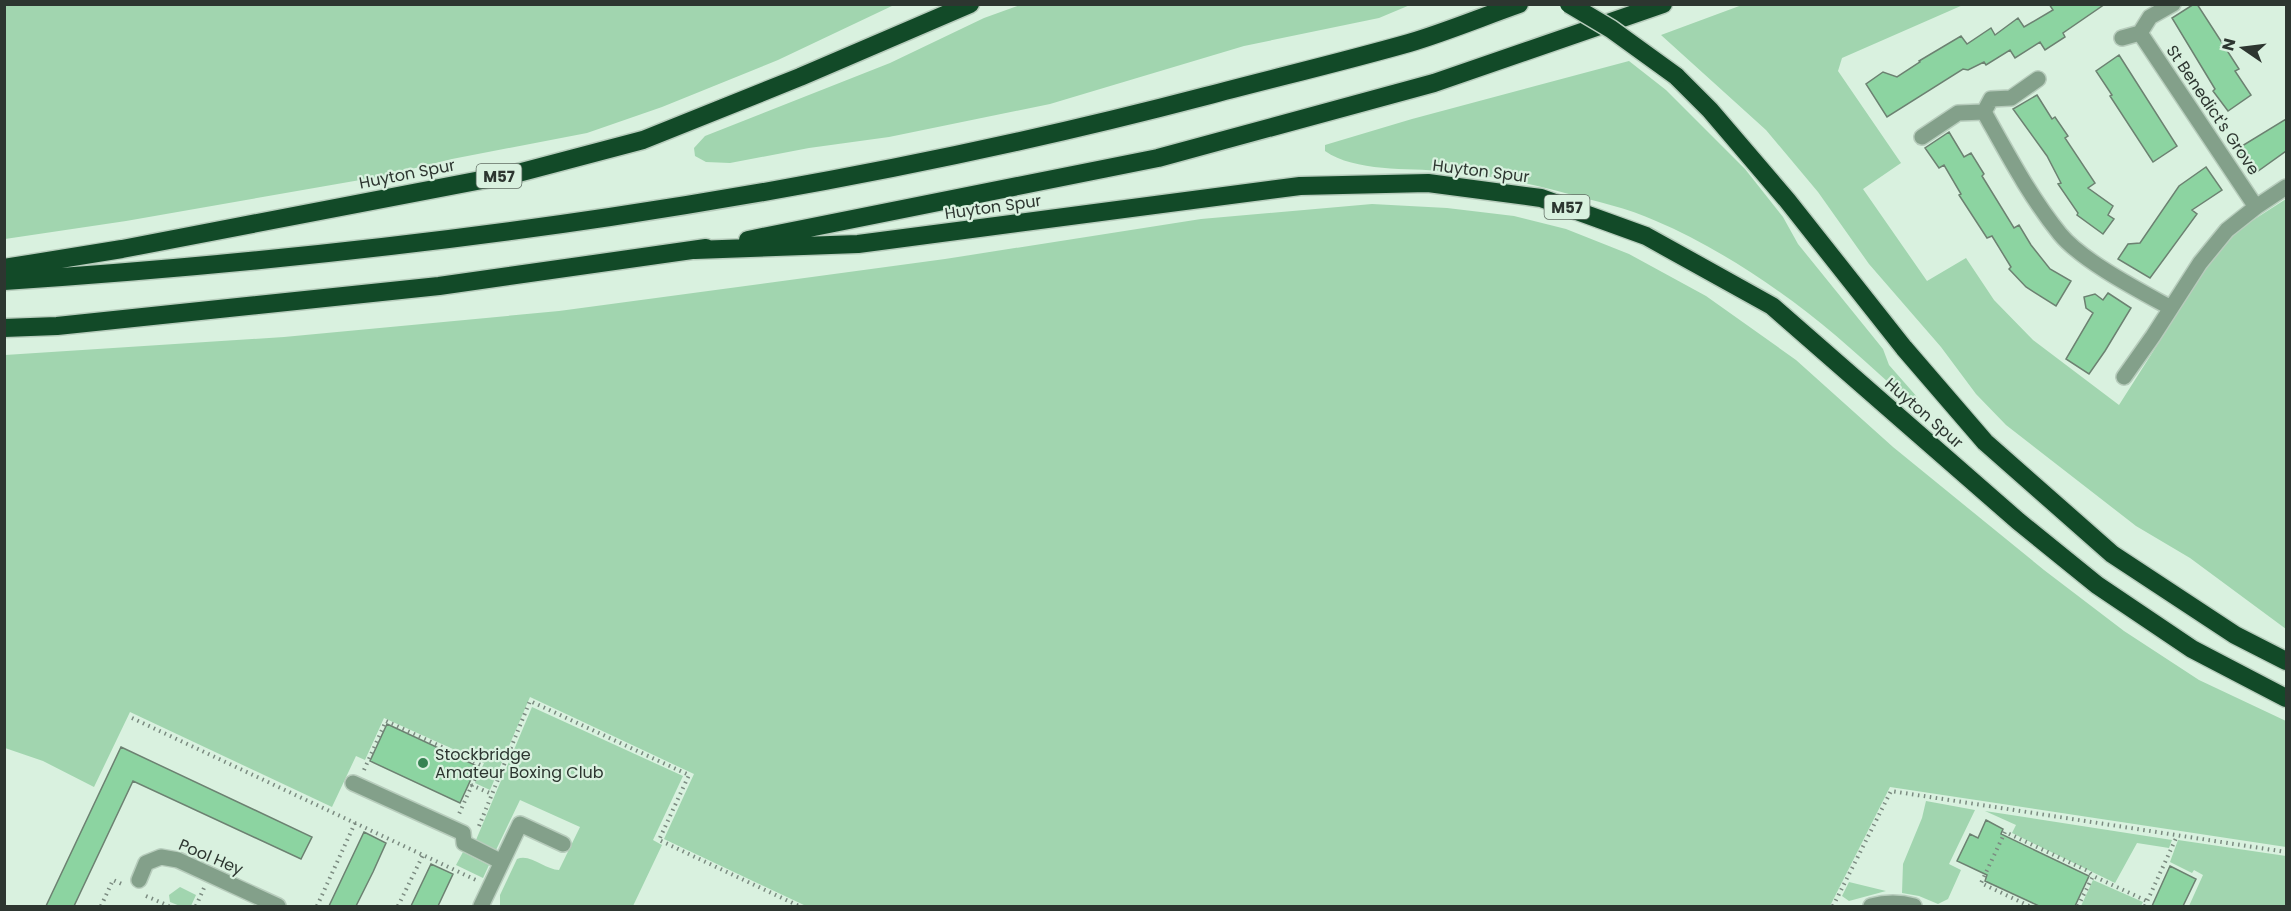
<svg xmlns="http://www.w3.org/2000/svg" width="2291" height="911" font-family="Poppins,sans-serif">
<rect width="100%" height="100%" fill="#d9f1df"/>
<path fill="#a1d5af" d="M4 5 5 4 894 5 778 60 662 107 587 133 452 159 383 176 126 221 5 239Z
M1020 5V4L1410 5 1379 18 1244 46 1050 104 889 137 809 148 730 163 706 162 695 156 694 148 705 136 890 63 984 18Z
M1742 5H1963L1842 58 1838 71 1901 163 1863 189 1927 281 1966 258 1994 300 2033 340 2119 405 2219 248 2236 231 2286 199V629L2190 558 2136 526 2006 425 1976 394 1941 347 1869 264 1818 192 1766 130 1661 35Z
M1629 61 1666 90 1745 169 1783 217 1798 244 1883 349 1889 365 1918 398V408C1881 377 1846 342 1808 313 1763 278 1708 243 1656 221 1628 208 1595 201 1565 193 1526 182 1485 175 1444 171 1408 168 1355 172 1325 151V145L1412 119Z
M1372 204 1447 208 1514 216 1566 229 1629 254 1706 296 1796 360 1893 447 2044 570 2124 631 2199 680 2286 721V847L1890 787 1830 906H806L664 839 694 774 530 697 490 790 475 783 484 763 384 718 365 760 356 756 332 807 130 712 94 787 43 761 5 748V355L284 337 559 311 945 259 1201 219Z
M532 707 683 776 653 840 662 845 633 906H500V895L517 859C530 853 546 870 559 870L580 827 520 800 496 850 476 840Z
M1926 801 1975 810 1949 864 1961 870 1948 899 1938 904 1919 896 1902 893 1903 864 1922 818Z
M1985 811 2172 840 2169 848 2137 843 2115 883 2012 833 2016 825Z
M2178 840 2286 856V906H2189L2203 875 2194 870 2192 873 2170 862Z
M463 852 489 865 483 878 456 865Z
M2093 880 2143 902 2141 906H2081Z
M1849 882 1886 891 1849 901 1842 896Z
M180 887 196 895 191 906H180L170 902 169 895Z"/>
<path fill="#8cd4a1" stroke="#6c8171" stroke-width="1.5" d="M2049 4H2105L2063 33 2065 37 2045 50 2040 42 2015 58 2010 50 1986 65 1984 62 1968 70 1963 69 1887 117 1866 84 1883 72 1897 77 1920 62 1919 61 1961 36 1967 44 1991 28 1995 35 2018 18 2024 27 2053 10Z
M2194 4H2197L2239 69 2235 71 2251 95 2228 111 2213 91 2215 89 2172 18Z
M2119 55 2177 146 2153 162 2110 96 2112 95 2096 71Z
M2037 95 2052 119 2055 117 2068 136 2065 138 2095 183 2088 188 2113 206 2108 215 2114 219 2103 234 2077 215 2078 213 2058 184 2061 183 2047 156 2013 109Z
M2286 119V151L2254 174 2237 149Z
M1949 132 1964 157 1971 153 1984 174 1982 176 2014 228 2019 225 2031 245 2050 269 2071 281 2056 306 2026 287 2009 269 2011 267 1992 236 1987 238 1959 195 1961 194 1944 165 1939 168 1925 148Z
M2206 167 2222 190 2192 210 2197 214 2150 278 2118 259 2128 244 2140 243 2179 186Z
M2108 293 2131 308 2105 351 2089 374 2066 359 2093 313 2086 308 2084 297 2095 294 2103 300Z
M387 724 477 766 460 803 370 761Z
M121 747 312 837 301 859 133 781 74 906H46Z
M1986 820 2003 829 2001 834 2089 876 2075 906H2039L1985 881 1987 875 1957 861 1970 834 1978 838Z
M364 832 386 843 373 872 356 906H329Z
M431 864 453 874 438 906H411Z
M2170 866 2196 879 2183 906H2152Z"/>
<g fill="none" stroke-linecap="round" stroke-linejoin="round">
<defs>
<path id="minor" d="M2140 33 2256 207
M2122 38 2140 33 2150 17 2173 4
M1984 112C2007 153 2030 197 2060 234 2082 261 2140 291 2171 308
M1922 137 1958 113 1984 112 1991 99 2011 98 2038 79
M2124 377 2153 336 2200 263 2227 230 2256 207 2286 187
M353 783 463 833 464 843 502 862
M139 880 146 863 161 857 178 860 278 906
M481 906 520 824 563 844
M1871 906C1886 902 1900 902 1914 906"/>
<path id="highway" d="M1676 76 1710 110 1787 200 1904 348 1985 442 2112 554 2235 635 2286 661
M748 240 1158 158 1434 83 1663 4
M695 250 858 244 1300 186 1428 183 1541 198 1646 236 1772 306 2018 521 2097 585 2192 649 2286 698
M4 268 122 249 518 173 643 140 800 77 970 4
M4 281C410 254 813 199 1206 96 1274 78 1342 62 1409 43 1446 32 1482 17 1519 4
M4 328 57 326 439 286 706 248"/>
</defs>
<use href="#minor" stroke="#b7ccbc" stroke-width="18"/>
<use href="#highway" stroke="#b7ccbc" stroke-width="21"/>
<path stroke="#7b8b80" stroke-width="4" stroke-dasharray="1.5 4.5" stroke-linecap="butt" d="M132 718 476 880
M364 770 386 721 481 765 459 814
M471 785 492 794
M479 826 530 701 689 775 659 840 799 906
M146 896 169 906
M101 906 113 880 124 885
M196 906 204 888
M317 906 355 823
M398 906 423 855
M1833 906 1891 791 2286 852
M2029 906 1981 883 2005 832 2088 871 2093 876
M2078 906 2093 876 2147 901
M2145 906 2177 836"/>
<use href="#minor" stroke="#83a08a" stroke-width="15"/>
<use href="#highway" stroke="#124a28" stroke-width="18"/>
<defs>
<path id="highway-bridge" d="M1569 4 1611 29 1676 76"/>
</defs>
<use href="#highway-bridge" stroke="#b7ccbc" stroke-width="21" stroke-linecap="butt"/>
<use href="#highway-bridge" stroke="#124a28" stroke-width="18"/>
</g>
<circle fill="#368352" stroke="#d9f1df" stroke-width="2" cx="423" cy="763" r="6"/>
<g text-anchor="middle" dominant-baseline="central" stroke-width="4.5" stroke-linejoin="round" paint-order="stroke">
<g fill="#d9f1df" stroke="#616e64" stroke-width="1.5">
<rect x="476.5" y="164" width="45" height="24" rx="4.5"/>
<rect x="1544.5" y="195" width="45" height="24" rx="4.5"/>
</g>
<g font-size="15" font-weight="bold" fill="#2d3630">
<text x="499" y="176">M57</text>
<text x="1567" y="207">M57</text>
</g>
<g font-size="16" fill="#2d3630" stroke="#d9f1df">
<text transform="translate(2213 110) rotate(56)">St Benedict's Grove</text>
<text transform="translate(1481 171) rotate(7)">Huyton Spur</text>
<text transform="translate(407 174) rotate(-11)">Huyton Spur</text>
<text transform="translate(993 207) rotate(-8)">Huyton Spur</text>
<text transform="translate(1924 413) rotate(41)">Huyton Spur</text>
<text transform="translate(211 857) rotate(23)">Pool Hey</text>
</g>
<g font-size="16" fill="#2d3630" stroke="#d9f1df" text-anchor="start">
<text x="435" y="754">Stockbridge<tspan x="435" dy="18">Amateur Boxing Club</tspan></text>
</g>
</g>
<rect width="2291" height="911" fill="none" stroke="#2d3630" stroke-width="12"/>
<g transform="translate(2243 48) rotate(284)" stroke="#d9f1df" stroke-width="4.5" paint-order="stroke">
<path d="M0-4.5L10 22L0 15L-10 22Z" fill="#2d3630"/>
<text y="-9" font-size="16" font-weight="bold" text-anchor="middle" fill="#2d3630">N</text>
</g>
</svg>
